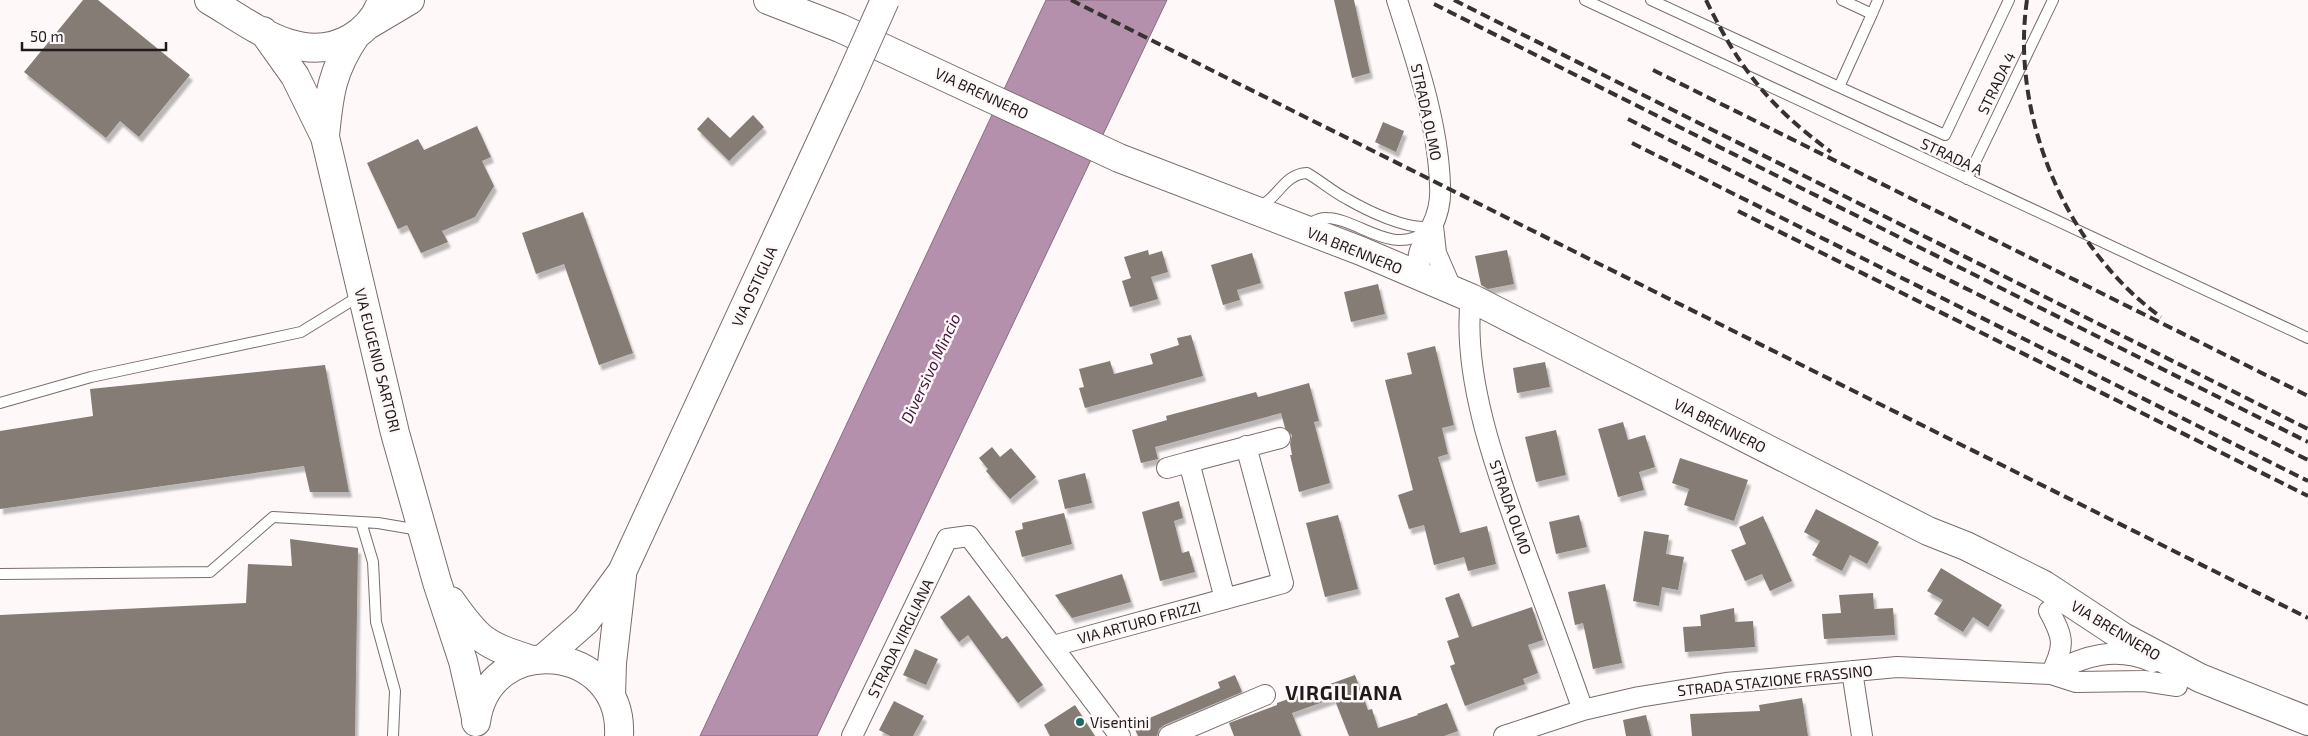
<svg xmlns="http://www.w3.org/2000/svg" width="2308" height="736" font-family="'Exo 2',sans-serif">
<defs>
<filter id="shadow"><feDropShadow dx="3" dy="5.5" stdDeviation="1" flood-color="#0004"/></filter>
</defs>
<rect width="100%" height="100%" fill="#fef9f8"/>
<path fill="#b490ac" stroke="#886d80" d="M1046 0H1167L817 736H700Z"/>
<path fill="#847c75" filter="url(#shadow)" d="M83 0H98L190 75 139 137 120 121 106 138 24 72Z
M1334 0H1354L1370 73 1352 78Z
M753 115 764 127 729 161 697 129 708 117 730 138Z
M1383 122 1404 131 1396 152 1375 142Z
M477 126 491 157 482 161 494 186 475 217 442 231 448 242 421 253 407 225 398 229 367 163 418 139 424 150Z
M583 212 633 353 599 365 564 264 536 274 522 233Z
M1148 250 1149 255 1162 251 1168 272 1151 277 1158 299 1130 307 1122 281 1131 278 1124 257Z
M1507 250 1514 284 1488 289 1481 285 1475 256Z
M1252 253 1261 283 1237 290 1240 300 1223 305 1211 265Z
M1378 284 1385 314 1351 322 1344 292Z
M1191 335 1203 376 1085 408 1079 388 1084 387 1079 369 1110 361 1114 374 1153 364 1150 354 1179 345 1177 338Z
M1435 346 1454 425 1442 428 1448 454 1438 457 1460 533 1487 526 1496 564 1468 571 1464 557 1434 565 1424 525 1409 529 1398 495 1413 490 1385 380 1412 374 1407 353Z
M1545 362 1550 387 1517 393 1513 368Z
M325 365 349 492H310L304 466 0 509V431L93 416 90 389Z
M1309 383 1319 421 1314 422 1330 483 1299 492 1290 455H1292L1290 444 1292 435 1285 428 1281 413 1155 447 1158 459 1141 463 1132 430 1167 420 1166 416 1256 392 1258 397Z
M1623 422 1628 440 1645 435 1655 467 1639 472 1644 490 1618 497 1598 429Z
M1556 430 1566 475 1536 482 1525 437Z
M992 447 1000 457 1011 448 1036 477 1010 499 986 471 988 469 979 458Z
M1680 458 1748 480 1734 521 1684 505 1689 489 1672 483Z
M1085 473 1092 503 1065 509 1058 480Z
M1179 501 1183 518 1174 521 1182 553 1189 551 1195 572 1160 581 1142 512Z
M1816 509 1879 542 1867 564 1850 555 1842 571 1812 555 1820 541 1804 532Z
M1064 513 1072 544 1022 557 1015 531 1023 529 1022 523Z
M1338 515 1358 589 1325 597 1306 523Z
M1579 515 1587 547 1556 554 1549 522Z
M1763 516 1792 581 1770 591 1762 574 1745 581 1731 550 1746 544 1739 527Z
M1644 531 1669 535 1666 554 1684 557 1678 590 1662 587 1659 606 1633 601Z
M290 539 358 548 355 736H0V615L246 603 248 564 292 566Z
M1941 568 2002 605 1988 627 1973 617 1963 632 1934 614 1943 600 1927 591Z
M1122 574 1131 602 1072 618 1055 595Z
M1605 584 1622 663 1593 669 1583 623 1575 625 1568 592Z
M1459 593 1472 627 1532 607 1543 640 1528 645 1538 673 1523 679 1525 684 1465 706 1450 666 1455 664 1447 641 1459 637 1445 598Z
M1873 593 1874 609 1893 608 1895 635 1824 639 1822 614 1841 613 1839 595Z
M969 595 1002 639 1007 636 1043 685 1018 703 968 635 959 642 940 617Z
M1734 608 1735 622 1753 621 1755 647 1685 652 1683 627 1701 626 1700 615Z
M915 649 938 659 926 685 903 675Z
M1235 675 1242 692 1164 725 1159 729 1157 736H1138L1133 725 1220 688 1218 682Z
M1355 675 1368 710 1372 709 1378 728 1418 715 1417 714 1447 703 1458 731 1444 736H1349L1334 698 1292 713 1301 736H1234L1229 723 1277 705V703Z
M1802 698 1808 736H1692L1690 714 1760 711 1759 705Z
M894 701 924 716 913 736H890L879 730Z
M1075 705 1095 736H1050L1044 725Z
M1646 715 1651 736H1626L1623 720Z"/>
<g fill="none" stroke-linecap="round" stroke-linejoin="round">
<defs>
<path id="service" d="M1585 0 2308 338
M1651 0 1839 87 1872 14 1842 0
M1872 14 1878 0
M1839 87 1945 135 2009 0
M1967 179 2053 0
M1257 207C1278 200 1283 174 1307 173 1321 181 1333 192 1347 199 1366 210 1410 232 1432 226
M1306 225C1313 222 1319 217 1327 218 1359 219 1392 257 1426 231
M0 403 91 377 301 332 361 295
M361 522 373 562 376 622 395 691 393 736
M0 574 210 572 273 517 378 523 419 530"/>
<path id="minor" d="M1397 0C1416 59 1438 123 1440 185 1441 199 1438 214 1432 226 1422 249 1412 252 1424 278
M1433 226 1436 253 1452 290
M1471 298C1461 379 1500 480 1527 556 1546 607 1565 659 1583 710
M1167 468 1189 462
M1225 599 1189 462 1280 438
M2049 611C2064 638 2065 646 2051 674
M1053 646 1283 583 1246 446
M1852 671 1862 736
M2051 674C2084 655 2117 646 2153 662
M852 736 947 539 969 536 1120 736
M1169 736 1265 695
M1504 736 1583 710 1639 697 1726 683 1897 667 2051 674 2076 682 2144 681 2177 686"/>
<path id="primary" d="M209 0C252 25 301 67 351 38 366 29 377 16 382 0
M768 0 840 28 1119 158 1361 251 1471 298 1928 531 1966 546 2044 585 2123 637 2200 678 2308 721
M368 25 410 0
M263 31 295 76 325 137 395 433 437 582 463 661 476 718
M325 136C329 94 332 70 356 35
M451 601C479 641 485 645 532 660
M544 658 586 621 622 572 848 83
M611 696 612 663 622 576
M476 722C488 630 624 643 619 736"/>
</defs>
<use href="#service" stroke="#786d6b" stroke-width="12"/>
<use href="#minor" stroke="#786d6b" stroke-width="22"/>
<use href="#primary" stroke="#786d6b" stroke-width="30"/>
<use href="#service" stroke="#fff" stroke-width="10"/>
<use href="#minor" stroke="#fff" stroke-width="20"/>
<use href="#primary" stroke="#fff" stroke-width="28"/>
<path stroke="#373231" stroke-width="4" stroke-dasharray="10 5" stroke-linecap="butt" d="M1071 0 2308 618
M1454 0 2308 429
M1706 0C1740 70 1769 106 1831 152
M2027 0C2010 115 2066 249 2161 317
M1434 4 2308 442
M1653 70 2308 396
M1628 119 2308 460
M1632 143 2308 481
M1738 211 2308 496"/>
<defs>
<path id="primary-bridge" d="M848 83 885 0"/>
</defs>
<use href="#primary-bridge" stroke="#786d6b" stroke-width="30" stroke-linecap="butt"/>
<use href="#primary-bridge" stroke="#fff" stroke-width="28"/>
</g>
<circle fill="#1e6964" stroke="#fef9f8" stroke-width="2" cx="1080" cy="722" r="5"/>
<g text-anchor="middle" dominant-baseline="central" stroke-width="5" stroke-linejoin="round" paint-order="stroke">
<g font-size="15" fill="#201b1a" stroke="#fef9f8">
<text transform="translate(1996 83) rotate(-64)">STRADA 4</text>
<text transform="translate(982 93) rotate(25)">VIA BRENNERO</text>
<text transform="translate(1427 112) rotate(78)">STRADA OLMO</text>
<text transform="translate(1952 156) rotate(25)">STRADA A</text>
<text transform="translate(1355 250) rotate(22)">VIA BRENNERO</text>
<text transform="translate(754 286) rotate(-65)">VIA OSTIGLIA</text>
<text transform="translate(378 360) rotate(76)">VIA EUGENIO SARTORI</text>
<text transform="translate(1720 425) rotate(27)">VIA BRENNERO</text>
<text transform="translate(1511 507) rotate(71)">STRADA OLMO</text>
<text transform="translate(1139 622) rotate(-15)">VIA ARTURO FRIZZI</text>
<text transform="translate(2116 630) rotate(31)">VIA BRENNERO</text>
<text transform="translate(900 638) rotate(-64)">STRADA VIRGLIANA</text>
<text transform="translate(1775 680) rotate(-6)">STRADA STAZIONE FRASSINO</text>
</g>
<g font-size="15" fill="#201b1a" stroke="#fef9f8" text-anchor="start">
<text x="1090" y="722">Visentini</text>
</g>
<g font-size="16" font-style="italic" fill="#42153c" stroke="#fef9f8">
<text transform="translate(930 368) rotate(-65)">Diversivo Mincio</text>
</g>
<g font-size="20" font-weight="bold" letter-spacing="1" fill="#201b1a" stroke="#fef9f8">
<text x="1344" y="692">VIRGILIANA</text>
</g>
</g>
<path d="M22 42v8h144v-8" fill="none" stroke="#201b1a" stroke-width="2.5"/>
<text x="30" y="42" font-size="15" fill="#201b1a" stroke="#fef9f8" stroke-width="4" paint-order="stroke">50 m</text>
</svg>
